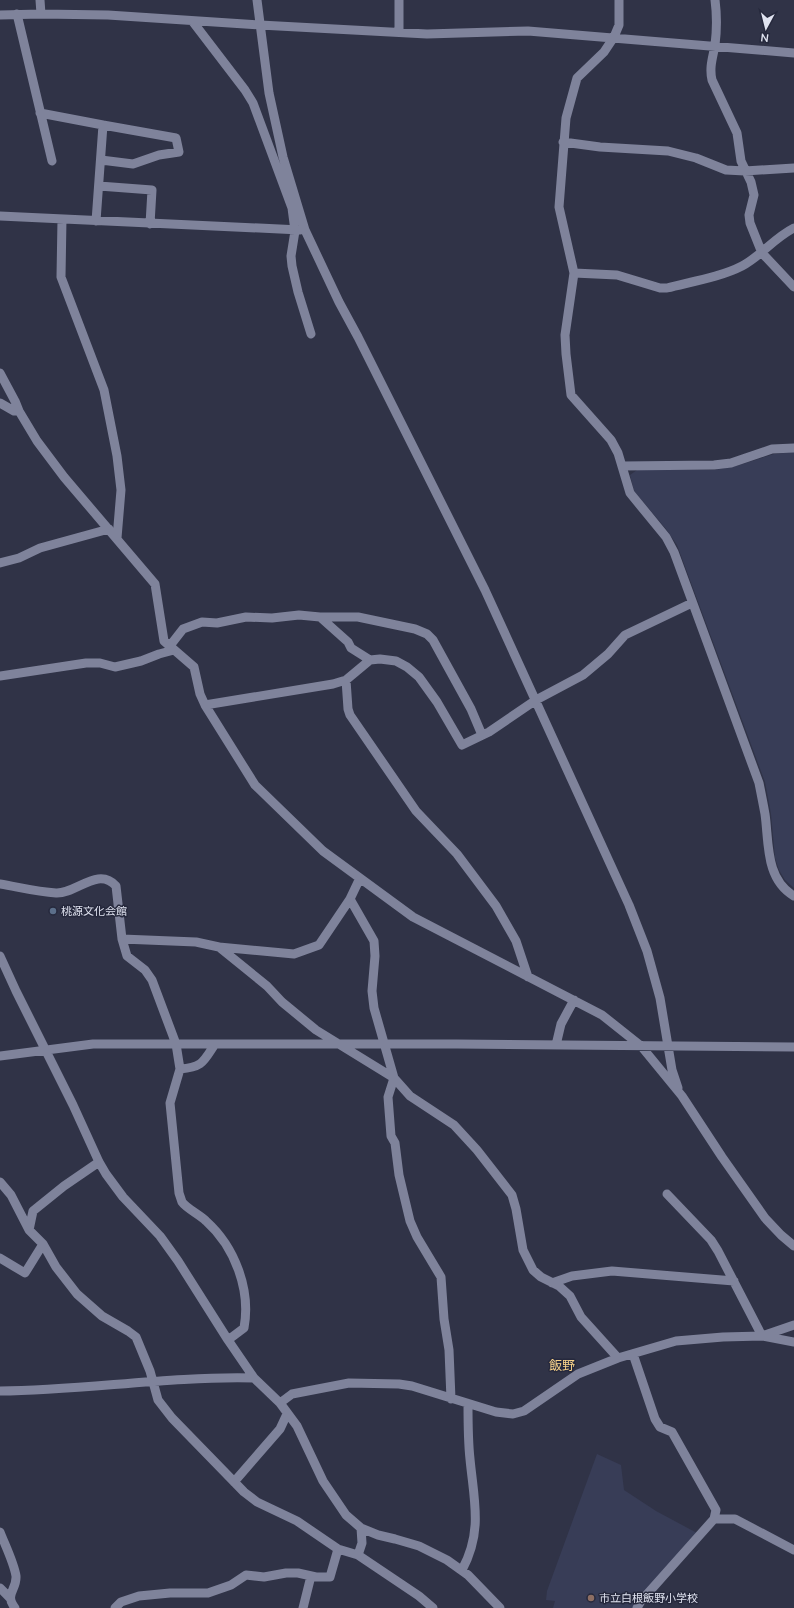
<svg xmlns="http://www.w3.org/2000/svg" width="794" height="1608" font-family="'Nunito Sans','Noto Sans JP',sans-serif">
<rect width="100%" height="100%" fill="#303347"/>
<path fill="#383d57" d="M794 452V888L785 880 779 870 775 858 771 814 765 782 677 545 666 529 634 491 630 475 637 470H714L736 466 774 454Z
M597 1454 621 1465 624 1490 656 1511 697 1533 634 1608H553L555 1601 546 1600 547 1591Z"/>
<g fill="none" stroke-linecap="round" stroke-linejoin="round">
<path stroke="#7f839b" stroke-width="9" d="M40 0 41 14
M257 0 269 93 283 157 305 230 339 302 358 337 485 590 629 905 647 951 660 998 672 1070 678 1088
M399 0V32
M619 0V25L614 37 604 52 577 78 566 118 559 207 574 273 565 335 566 354 571 395 611 440 618 453 630 493 666 537 674 552 759 783C761 793 763 803 765 814 769 842 765 879 794 896
M715 0C717 15 717 29 715 45 713 57 709 67 712 80L737 133 741 161 751 182 754 195 749 215 750 223 762 253 794 287
M17 14 52 161
M0 15 41 14 108 15 260 25 427 34 528 31 794 53
M193 22 245 90 253 103 292 208 295 231 291 256 292 266 298 292 311 334
M40 113 103 125 96 221
M563 142 600 147 668 151 696 158 726 170 745 171 794 168
M101 160 133 164 159 155 179 152 176 138 103 125
M99 186 152 190 150 224
M0 216 300 230
M62 219 61 277 104 390 117 456 121 490 117 538
M574 273 617 275 660 288H667C690 282 721 277 742 266 761 256 774 238 794 228
M0 373 15 401 19 411 37 441 64 477 155 584 164 641 194 667 200 694 205 705 255 785 323 851 413 917 602 1015 641 1046 682 1096 722 1157 765 1218 781 1235 794 1246
M0 403 14 411H19
M622 466 714 465 731 463 772 449 794 448
M0 563 19 558 40 548 109 529
M320 617H358L415 629 427 634 433 640 471 709 482 735
M169 647 183 629 202 622 217 623 246 617 272 618 299 615 320 617 348 642 351 648 370 660 380 659 396 661 407 667 419 677 437 702 462 745 489 732 536 700 583 675 608 654 625 635 692 603
M0 676 86 663H100L115 667 141 661 159 654 174 650
M346 680 348 709 350 715 416 811 457 854 496 906 516 941 528 977
M205 705 333 684 346 680 370 660
M0 884C18 887 37 892 56 893 76 894 98 866 116 886L122 939 127 956 145 970 152 980 176 1044 180 1069 170 1103 179 1193C180 1196 181 1199 182 1202 186 1208 200 1215 206 1221 235 1247 251 1290 244 1328L228 1340
M350 899 374 941 375 956 372 991 374 1008 394 1078 388 1097 391 1136 395 1143 399 1175 410 1221 417 1237 441 1277 444 1319 449 1350 451 1399
M122 939 196 942 219 947 267 986 282 1002 316 1030 394 1078 410 1096 454 1125 477 1150 512 1195 516 1209 523 1250 533 1270 541 1277 559 1286 570 1296 581 1317 618 1358
M219 947 294 954 319 945 350 899 360 878
M0 956 16 991 73 1105 99 1162 106 1174 123 1197 160 1236 178 1261 228 1340 254 1378 280 1403 297 1426 323 1481 346 1515 361 1528 378 1535 395 1539 419 1546 447 1560 468 1575 500 1608
M556 1045 561 1024 574 1000
M0 1056 93 1044H457L794 1047
M180 1069C203 1067 203 1062 215 1044
M0 1182 11 1195 29 1230 43 1244 56 1267 77 1294 102 1316 128 1331 136 1337 150 1371 158 1400 172 1418 244 1492 257 1502 297 1521 338 1549 358 1555 419 1596 433 1608
M667 1194 711 1240 718 1251 762 1336 794 1342
M29 1230 33 1211 64 1186 99 1162
M0 1258 25 1273 43 1244
M552 1283 572 1276 612 1271 734 1281
M633 1354 655 1419 660 1427 672 1432 716 1510 714 1519 641 1601 637 1608
M0 1391C85 1390 169 1376 254 1378
M280 1403 292 1394 349 1383 399 1384 412 1386 496 1412 513 1414 524 1411 578 1374 618 1358 676 1341 723 1337 762 1336 794 1325
M234 1482 280 1429 287 1414
M714 1519H735L794 1550
M0 1532C5 1545 14 1563 16 1576 17 1590 4 1594 15 1608
M358 1555 362 1543 361 1528
M462 1570C483 1531 474 1501 470 1459 468 1441 468 1422 468 1404
M0 1588 10 1598
M115 1608 121 1602 139 1596 170 1593H208L231 1585 246 1575 264 1577 286 1573H298L316 1577H330L338 1549
M303 1608 311 1576"/>
</g>
<circle fill="#5c6f8a" stroke="#26293d" stroke-width="1.5" cx="53" cy="911" r="4"/>
<circle fill="#8d6e63" stroke="#26293d" stroke-width="1.5" cx="591" cy="1598" r="4"/>
<g text-anchor="middle" dominant-baseline="central" stroke-width="3" stroke-linejoin="round" paint-order="stroke">
<g font-size="11" fill="#e0e3f0" stroke="#26293d" text-anchor="start">
<text x="61" y="911">桃源文化会館</text>
<text x="599" y="1598">市立白根飯野小学校</text>
</g>
<g font-size="13" fill="#f8d28a" stroke="#26293d">
<text x="562" y="1366">飯野</text>
</g>
</g>
<g transform="translate(766 28) rotate(187)" stroke="#26293d" stroke-width="3" paint-order="stroke">
<path d="M0-3L7 15L0 10L-7 15Z" fill="#e0e3f0"/>
<text y="-6" font-size="11" font-weight="bold" text-anchor="middle" fill="#e0e3f0">N</text>
</g>
</svg>
